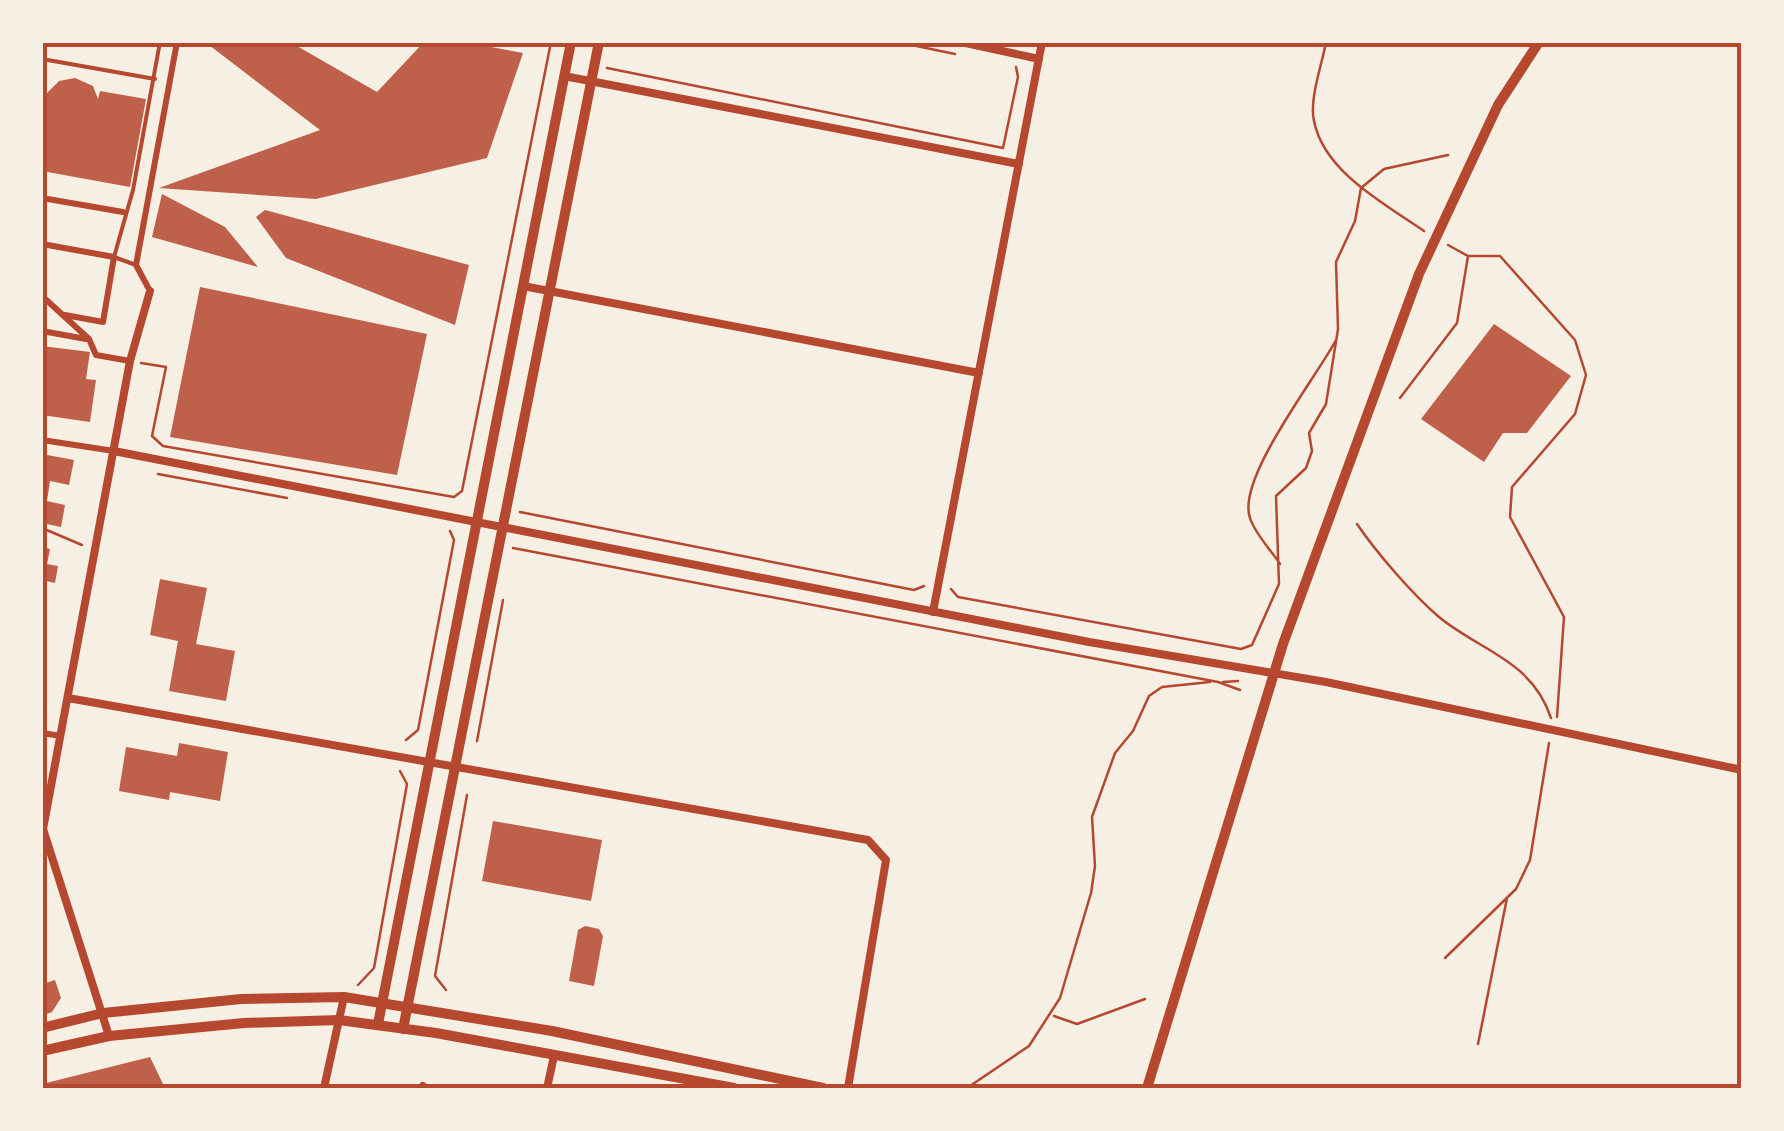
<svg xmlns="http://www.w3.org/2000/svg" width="1784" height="1131" font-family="'Crimson Pro',serif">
<rect width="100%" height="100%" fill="#f6efe4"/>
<path fill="#bf614a" d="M205 42H290L377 92 424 42H464L523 53 487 158 316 199 159 188 320 130Z
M75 78 93 86 98 99 100 91 146 99 130 187 42 171 47 93 59 81Z
M162 194 225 227 258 267 152 237Z
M265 210 469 265 455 325 286 258 256 217Z
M200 287 427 334 397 475 170 437Z
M1494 324 1571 376 1527 433H1503L1484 462 1421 419Z
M42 346 90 352 86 379 96 380 90 422 42 415Z
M42 454 74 460 69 485 50 481 47 501 65 505 61 527 42 523Z
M42 547 50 549 47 564 58 566 55 583 42 580Z
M160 579 207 588 196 644 235 651 226 701 169 691 178 641 150 635Z
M179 743 228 752 220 801 170 792 169 800 119 791 126 747 177 756Z
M493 821 602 840 591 901 482 881Z
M585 926 599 929 603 936 594 986 569 981 578 930Z
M55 980 61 998 52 1012 42 1016V984Z
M150 1057 165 1088H42V1084Z"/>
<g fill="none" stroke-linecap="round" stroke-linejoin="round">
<path stroke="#b5482f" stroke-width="2.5" d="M897 42 955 54
M1326 42C1322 65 1309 99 1314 121 1324 172 1385 204 1424 231
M607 68 1003 148 1018 77 1016 67
M1468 256H1500L1575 340 1586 375 1575 414 1512 487 1510 517 1564 617 1557 717
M141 363 166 367 152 436 163 446 454 497 462 491 551 42
M1400 398 1457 323 1468 256 1448 245
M158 474 287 498
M520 512 914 590 924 586
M1357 524C1376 552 1413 595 1439 617 1480 651 1532 660 1551 718
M42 528 82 545
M513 548 1218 682 1240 690
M1280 564C1271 550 1255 534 1250 518 1236 479 1316 378 1336 340
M951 589 958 597 1241 649 1252 645 1279 584 1276 496 1306 468 1312 451 1309 433 1326 404 1338 329 1336 262 1355 221 1361 188 1384 169 1448 155
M1223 682 1238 681
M406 740 418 730 454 540 450 531
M477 741 503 600
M1445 958 1516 889 1530 860 1549 743
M358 985 374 968 407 784 400 771
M446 990 435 976 467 795
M1054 1016 1077 1024 1145 999
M1478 1044 1507 898
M967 1088 1029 1046 1060 998 1091 893 1095 866 1092 817 1115 753 1133 731 1149 696 1162 687 1210 682"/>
<path stroke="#b5482f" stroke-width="4" d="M42 59 155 79
M136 265 114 257 133 190 160 42"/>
<path stroke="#b5482f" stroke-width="6" d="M42 198 123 212
M42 244 114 257 103 322 65 315
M150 291 136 265 177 42
M42 296 89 339 96 355 130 361
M42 331 86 339
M42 440 114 451
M42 733 61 736"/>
<path stroke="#b5482f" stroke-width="8" d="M961 42 1039 59
M564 76 1019 164
M523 286 979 373
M114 451 1089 642 1326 682 1742 770
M933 612 1042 42
M68 698 868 840 886 860 848 1088
M109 1036 43 829 130 361 150 291
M324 1088 344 997
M422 1088 423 1086
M547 1088 554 1056"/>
<path stroke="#b5482f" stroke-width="10" d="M378 1024 571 42
M42 1028 103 1013 241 999 344 997 552 1031 823 1088
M403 1029 599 42
M42 1051 109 1036 244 1023 339 1020 436 1033 734 1088
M1147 1088 1283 644 1419 274 1498 105 1539 42"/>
</g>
<rect width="1784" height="1131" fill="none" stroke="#f6efe4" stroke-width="90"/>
<rect x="45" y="45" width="1694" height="1041" fill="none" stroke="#b5482f" stroke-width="4"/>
</svg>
